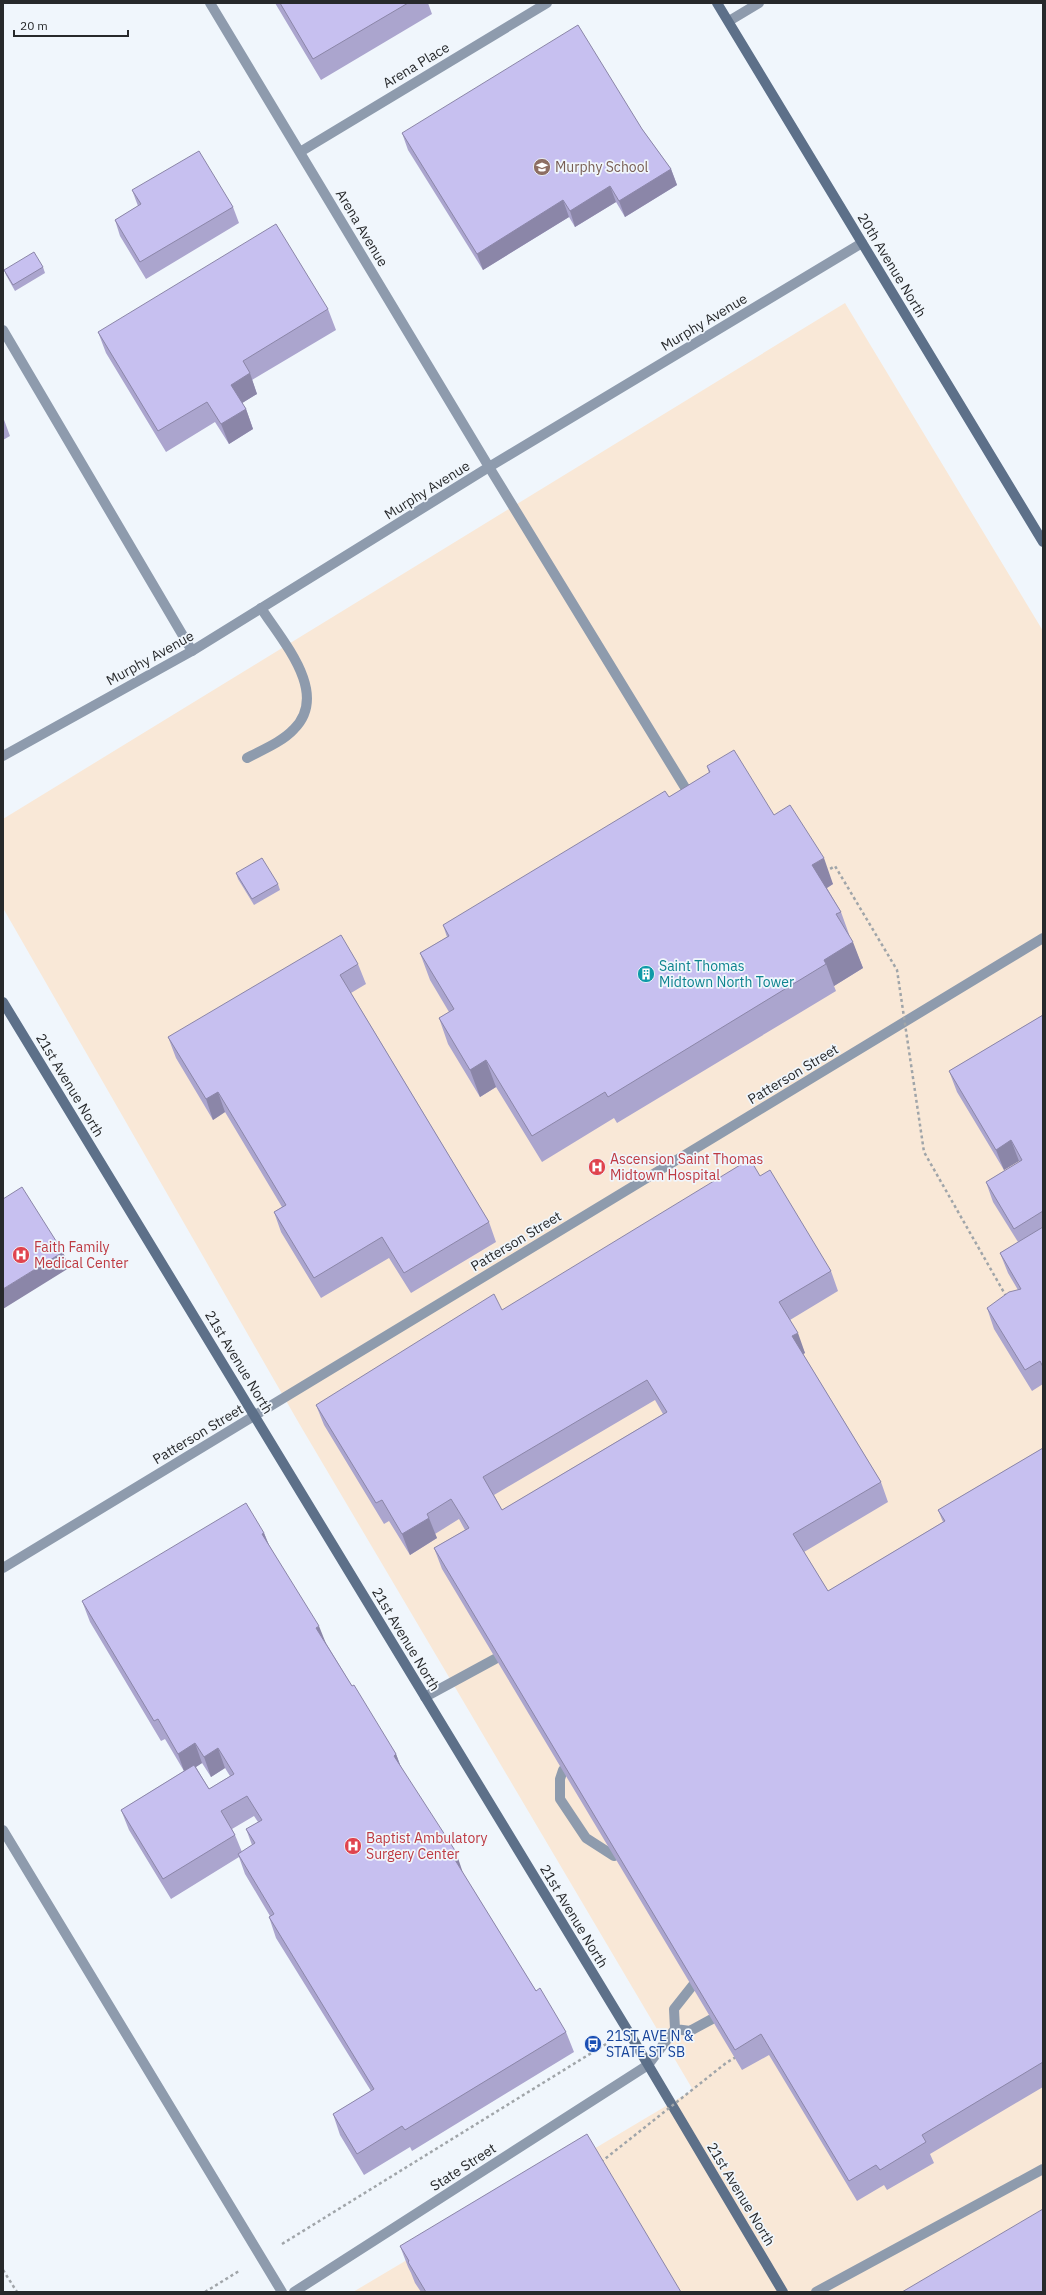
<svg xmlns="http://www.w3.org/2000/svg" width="1046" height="2295" font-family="'IBM Plex Sans',sans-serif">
<rect width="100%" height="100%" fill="#f0f6fc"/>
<path fill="#f9e8d7" d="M845 303 1043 631V2292H353L693 2090 300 1425 3 908V819Z"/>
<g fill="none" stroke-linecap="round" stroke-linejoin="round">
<path stroke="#a0a5a9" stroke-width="2.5" stroke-dasharray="3 3" stroke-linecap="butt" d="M282 2244 606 2044
M3 2270 17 2292
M205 2292 239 2271"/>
<path stroke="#8e9bad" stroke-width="10" d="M729 21 759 3
M3 330 192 651
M489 467 692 799
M247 758C262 750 282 742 294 729 330 693 282 641 261 608
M425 1697 495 1659
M563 1770 560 1779V1799L586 1838 614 1856
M3 1830 282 2292
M675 2029 690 2031 712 2019
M648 2065 675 2029 674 2009 693 1985
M816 2292 1043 2169"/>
<path stroke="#8e9bad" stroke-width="10" d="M210 3 489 467
M300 152 547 3
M3 756 192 651 489 467 862 243
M3 1568 1043 938
M294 2292 648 2065"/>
<path stroke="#5d7089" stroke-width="10" d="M717 3 1043 542
M3 1002 628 2031 783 2292"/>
<path stroke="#a0a5a9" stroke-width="2.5" stroke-dasharray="3 3" stroke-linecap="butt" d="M825 872 835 866 897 970 924 1152 1006 1296
M601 2162 726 2063 736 2057"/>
</g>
<path fill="#aba5ce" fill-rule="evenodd" d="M275 3H428L432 14 321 80Z
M642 129 671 169 677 185 625 217 616 202 575 227 569 217 483 270 408 150 402 133Z
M132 190 233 207 239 223 146 279 120 236 115 220 138 206Z
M43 267 45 273 15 291 6 275 4 270Z
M328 309 336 330 252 380 257 394 242 403 246 409 253 429 229 444 215 422 166 452 106 353 98 332Z
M3 417 10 436 3 440Z
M707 766 774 815 833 884 827 888 841 912 850 937 863 968 834 986 836 991 617 1123 614 1118 542 1162 496 1087 480 1097 448 1044 439 1018 449 1012 430 980 420 953 447 937 443 925 669 797 709 773Z
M236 873 278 884 280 890 254 905 238 879Z
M358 964 366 984 351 993 489 1222 496 1242 411 1293 389 1258 321 1298 281 1232 274 1212 282 1207 225 1112 213 1120 176 1058 168 1037Z
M1043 1015V1384L1032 1391 994 1329 987 1308 1018 1290 1008 1273 1000 1253 1018 1242 993 1202 986 1182 1019 1162V1161L1004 1170 957 1092 949 1071Z
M760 1176 831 1271 838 1291 790 1320 805 1353 803 1354 881 1482 888 1502 804 1552 828 1591 943 1522 938 1510 1043 1448V2087L930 2154 934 2163 887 2190 884 2185 857 2201 769 2055 742 2070 442 1569 434 1548 465 1530 459 1519 435 1534 437 1538 410 1555 389 1521 384 1524 324 1425 316 1405 502 1310ZM655 1400 663 1414 502 1510 494 1495Z
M264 1533 269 1545 326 1643 352 1686 396 1754 400 1765 463 1873 536 1991 566 2032 574 2052 412 2151 410 2147 364 2175 340 2135 333 2114 371 2091 276 1938 269 1917 270 1916 245 1874 239 1857 171 1899 129 1830 121 1810 184 1771 165 1739 161 1741 90 1622 82 1601ZM202 1763 211 1777 225 1768 230 1776 209 1789 196 1767ZM254 1816 258 1822 246 1829 252 1845 242 1852 235 1835 232 1829Z
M400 2246 681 2292H421L415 2283 411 2273 408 2267Z"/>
<path fill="#8b86a8" d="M671 169 677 185 625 217 619 201Z
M610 186 616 202 575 227 570 211Z
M563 200 569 217 483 270 477 254Z
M250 373 257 394 239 405 231 385Z
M246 409 253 429 229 444 221 424Z
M824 858 833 884 822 891 812 865Z
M853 942 863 968 834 986 826 964 824 960Z
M486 1060 496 1087 480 1097 470 1070Z
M218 1092 225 1112 213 1120 206 1099Z
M1011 1140 1019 1161 1004 1170 996 1150Z
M63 1252 69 1268 3 1309V1289Z
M798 1333 805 1353 800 1356 792 1336Z
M429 1518 437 1538 410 1555 402 1534Z
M264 1533 272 1553 262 1534Z
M319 1626 327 1646 316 1628Z
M195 1743 202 1763 185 1774 178 1754Z
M218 1748 225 1768 211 1777 204 1757Z
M396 1754 404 1775 394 1756Z
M456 1852 463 1873 452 1855Z"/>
<path fill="#c7c0f0" stroke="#8b86a8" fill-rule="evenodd" d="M280 3H408L313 59Z
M578 25 642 129 671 169 619 201 610 186 570 211 563 200 477 254 402 133Z
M199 151 233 207 140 262 115 220 141 204 132 190Z
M276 224 328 309 243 361 250 373 231 385 246 409 221 424 207 402 158 431 98 332Z
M34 252 43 267 13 285 4 270Z
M734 750 774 815 790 805 824 858 812 865 841 912 836 914 853 942 824 960 826 964 608 1097 605 1092 532 1136 486 1060 470 1070 439 1018 454 1009 420 953 449 936 443 925 665 791 669 797 710 772 707 766Z
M262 858 278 884 252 899 236 873Z
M341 935 358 964 340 975 489 1222 404 1273 382 1237 314 1278 274 1212 286 1205 218 1092 206 1099 168 1037Z
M1043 1015V1211L1014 1229 986 1182 1022 1160 1011 1140 996 1150 949 1071Z
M750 1159 760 1176 770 1170 831 1271 779 1302 798 1333 792 1336 881 1482 793 1534 828 1591 945 1521 938 1510 1043 1448V2062L922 2135 926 2142 880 2170 876 2165 849 2181 761 2034 735 2050 434 1548 469 1528 451 1499 427 1514 429 1518 402 1534 382 1500 376 1503 316 1405 494 1294 502 1310ZM647 1380 667 1412 502 1510 483 1477Z
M22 1187 63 1252 3 1289V1199Z
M1043 1227V1367L1040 1361 1025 1370 987 1308 1009 1292 1021 1289 1000 1253Z
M246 1503 264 1533 262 1534 319 1626 316 1628 352 1686 354 1685 396 1754 394 1756 456 1852 452 1855 536 1991 540 1988 566 2032 405 2130 402 2126 357 2154 333 2114 374 2089 269 1917 274 1914 238 1854 255 1843 246 1829 262 1820 247 1796 221 1811 235 1835 163 1879 121 1810 194 1765 209 1789 234 1774 218 1748 204 1757 195 1743 178 1754 158 1719 154 1721 82 1601Z
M587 2134 681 2292H426L408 2262 409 2261 400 2246Z
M1043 2209V2292H902Z"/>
<defs>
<symbol id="school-disc" viewBox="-11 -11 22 22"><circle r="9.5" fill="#8d6e63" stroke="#f0f6fc"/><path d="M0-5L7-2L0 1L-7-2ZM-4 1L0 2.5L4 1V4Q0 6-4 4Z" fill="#fff"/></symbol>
<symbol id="building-disc" viewBox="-11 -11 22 22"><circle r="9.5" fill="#0f9aa8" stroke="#f0f6fc"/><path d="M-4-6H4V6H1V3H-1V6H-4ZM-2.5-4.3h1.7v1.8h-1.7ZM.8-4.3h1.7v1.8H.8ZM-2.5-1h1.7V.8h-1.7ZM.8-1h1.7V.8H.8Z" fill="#fff"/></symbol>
<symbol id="hospital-disc" viewBox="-11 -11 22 22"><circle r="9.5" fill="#e0444e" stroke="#f0f6fc"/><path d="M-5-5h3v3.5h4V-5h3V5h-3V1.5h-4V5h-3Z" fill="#fff"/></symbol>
<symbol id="bus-disc" viewBox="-11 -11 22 22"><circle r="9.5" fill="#1a4fb4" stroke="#f0f6fc"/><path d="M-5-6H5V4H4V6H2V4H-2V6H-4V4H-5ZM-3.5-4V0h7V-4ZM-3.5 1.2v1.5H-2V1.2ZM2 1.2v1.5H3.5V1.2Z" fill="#fff"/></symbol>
</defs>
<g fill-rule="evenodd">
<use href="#school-disc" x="532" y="157" width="20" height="20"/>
<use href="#building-disc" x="636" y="964" width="20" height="20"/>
<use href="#hospital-disc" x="587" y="1157" width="20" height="20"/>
<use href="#hospital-disc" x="11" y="1245" width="20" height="20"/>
<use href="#hospital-disc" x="343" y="1836" width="20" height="20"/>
<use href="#bus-disc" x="583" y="2034" width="20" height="20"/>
</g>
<g text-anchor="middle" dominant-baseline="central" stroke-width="3.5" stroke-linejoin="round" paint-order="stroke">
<g font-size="14" fill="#27292b" stroke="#f0f6fc">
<text transform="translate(416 65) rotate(-31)">Arena Place</text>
<text transform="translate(362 228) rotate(59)">Arena Avenue</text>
<text transform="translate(892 265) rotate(59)">20th Avenue North</text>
<text transform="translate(704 322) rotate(-31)">Murphy Avenue</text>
<text transform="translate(427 490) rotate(-32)">Murphy Avenue</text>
<text transform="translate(150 658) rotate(-29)">Murphy Avenue</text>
<text transform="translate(793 1074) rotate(-31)">Patterson Street</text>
<text transform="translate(70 1085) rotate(59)">21st Avenue North</text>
<text transform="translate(516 1241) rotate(-31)">Patterson Street</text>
<text transform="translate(239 1362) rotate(59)">21st Avenue North</text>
<text transform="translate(198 1434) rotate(-31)">Patterson Street</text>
<text transform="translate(406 1639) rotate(59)">21st Avenue North</text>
<text transform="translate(574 1916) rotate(59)">21st Avenue North</text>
<text transform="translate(463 2167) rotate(-33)">State Street</text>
<text transform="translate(741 2194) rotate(59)">21st Avenue North</text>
</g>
<g font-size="14" fill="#785e54" stroke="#f0f6fc" text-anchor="start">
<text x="555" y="167">Murphy School</text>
</g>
<g font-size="14" fill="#0d838f" stroke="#f0f6fc" text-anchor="start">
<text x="659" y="966">Saint Thomas<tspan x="659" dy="16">Midtown North Tower</tspan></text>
</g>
<g font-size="14" fill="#be3a42" stroke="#f0f6fc" text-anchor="start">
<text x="610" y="1159">Ascension Saint Thomas<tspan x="610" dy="16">Midtown Hospital</tspan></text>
<text x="34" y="1247">Faith Family<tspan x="34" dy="16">Medical Center</tspan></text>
<text x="366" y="1838">Baptist Ambulatory<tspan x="366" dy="16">Surgery Center</tspan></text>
</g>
<g font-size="14" fill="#164399" stroke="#f0f6fc" text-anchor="start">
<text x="606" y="2036">21ST AVE N &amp;<tspan x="606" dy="16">STATE ST SB</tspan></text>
</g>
</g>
<rect width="1046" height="2295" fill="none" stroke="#27292b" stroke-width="8"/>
<path d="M14 30v6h114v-6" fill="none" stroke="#27292b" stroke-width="2"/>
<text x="20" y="30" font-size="12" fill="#27292b" stroke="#f0f6fc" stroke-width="3" paint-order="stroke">20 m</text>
</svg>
